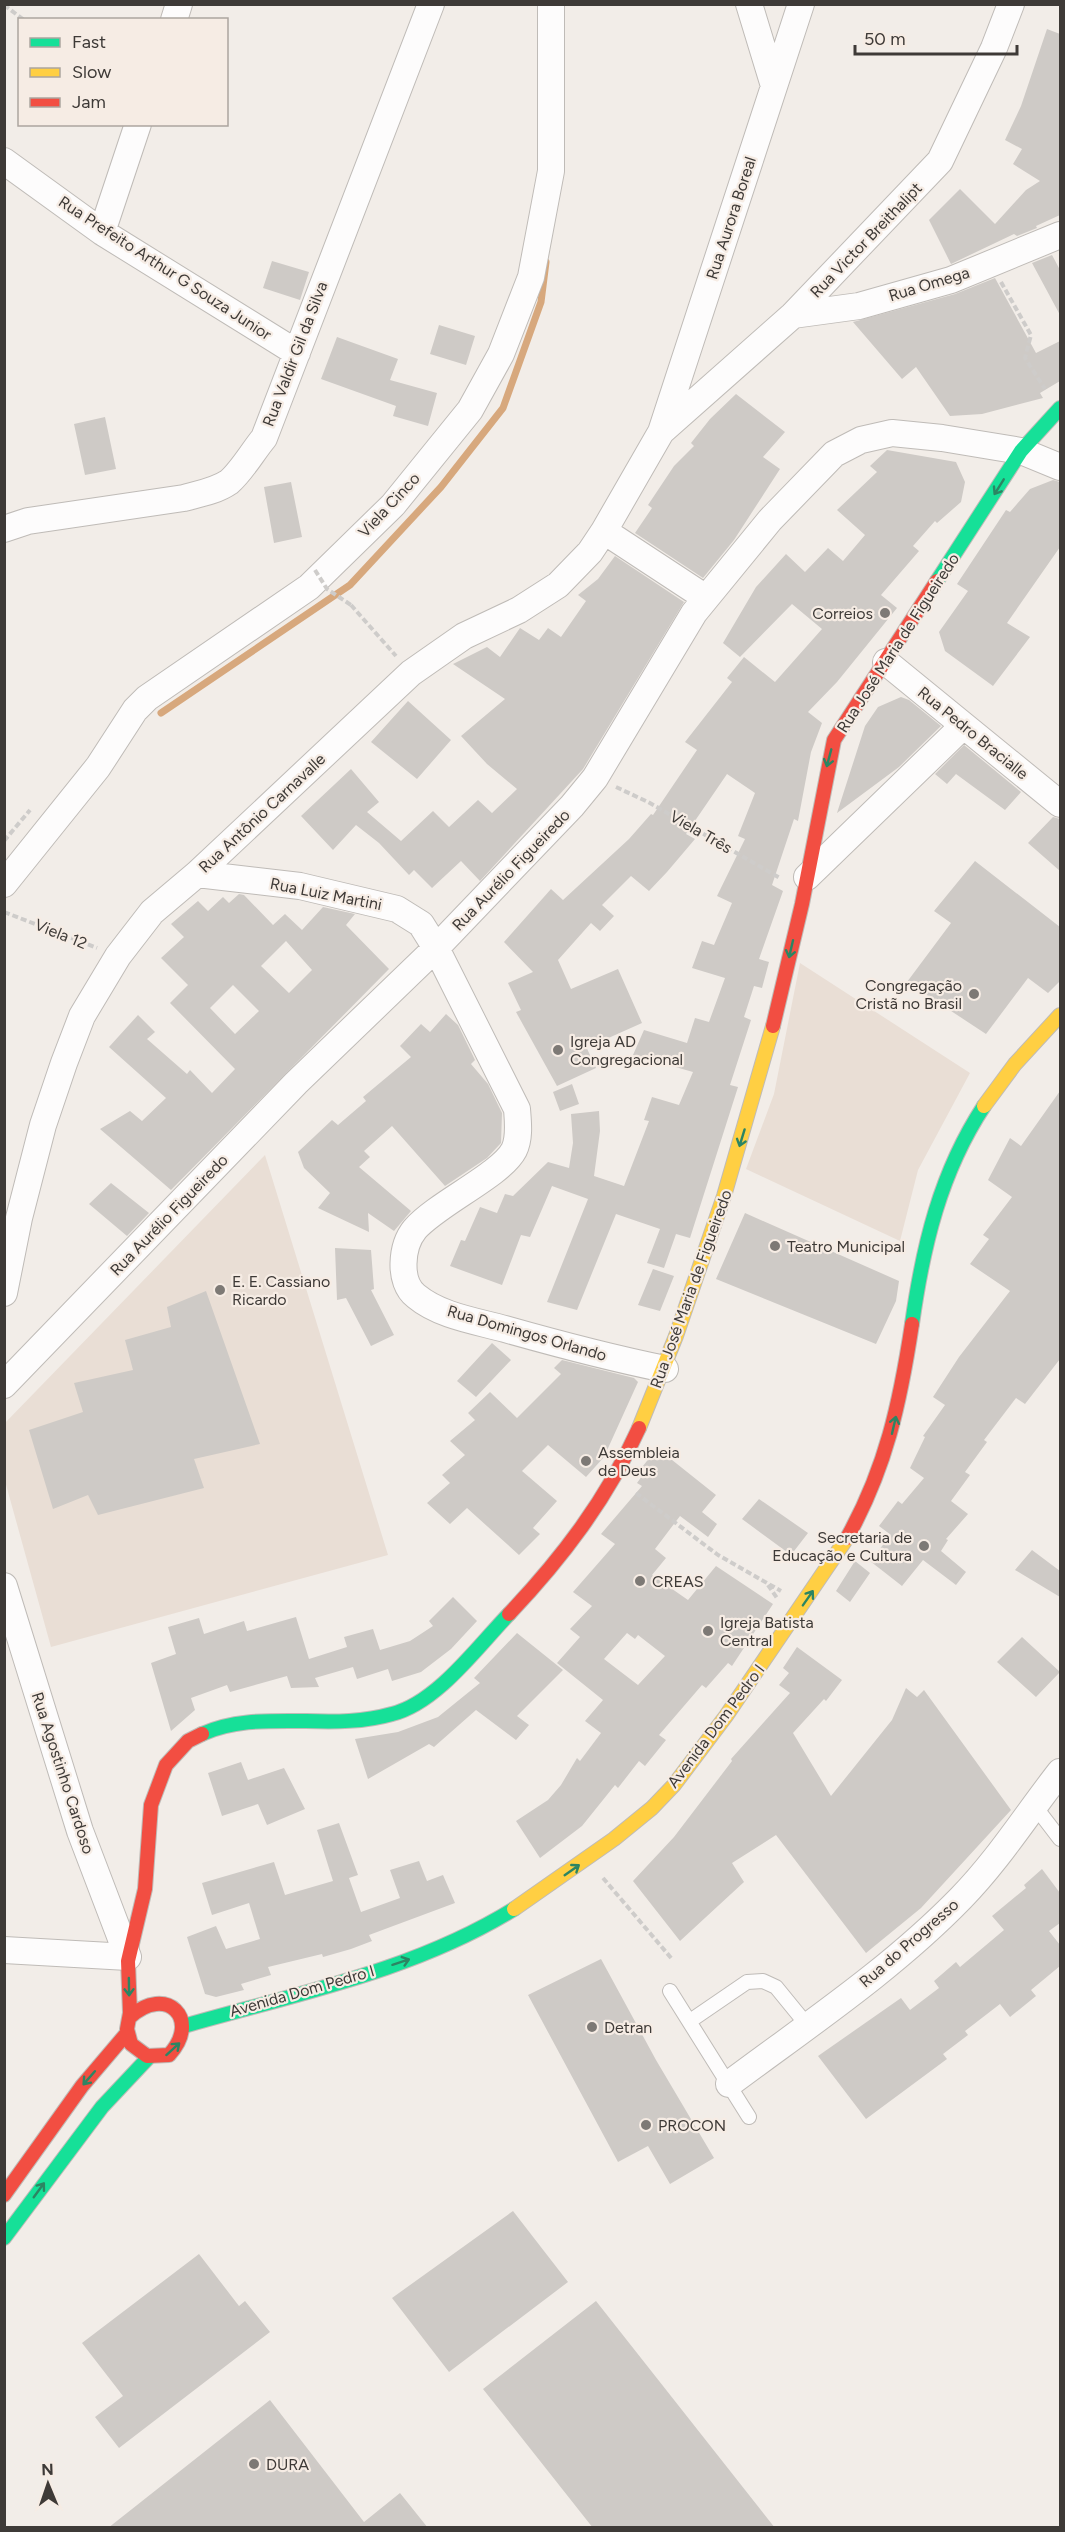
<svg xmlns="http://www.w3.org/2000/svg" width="1065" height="2532" font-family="Figtree,sans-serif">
<rect width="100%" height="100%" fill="#f2ede8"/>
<path fill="#e9ded5" d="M800 963 970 1073 918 1170 900 1241 746 1169 774 1094Z
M265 1155 388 1555 51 1647 5 1481 4 1424Z"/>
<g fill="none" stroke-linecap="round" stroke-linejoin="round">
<path stroke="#d7a87d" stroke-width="7" d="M161 713 350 585 441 487 503 408 541 302 546 262"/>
</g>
<path fill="#cecac6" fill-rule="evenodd" d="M1047 29 1060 34V215L1036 226 1037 228 1017 236 1014 234 951 264 929 220 960 189 995 224 1026 190 1040 181 1013 164 1022 149 1005 140 1021 106Z
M1052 255 1060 270V315L1032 263Z
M272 261 309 272 300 300 263 288Z
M995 278 1036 353 1060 341V381L1040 393 1043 398 982 414 950 416 916 367 902 379 853 322 955 294Z
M439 325 475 336 466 365 430 354Z
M337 337 398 359 390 380 437 393 428 426 393 416 396 406 321 379Z
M736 394 785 432 763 457 780 469 734 540 703 578 635 533 652 508 648 505 674 466 694 446 691 443 710 419Z
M105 417 116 469 85 475 74 424Z
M887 450 956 462 965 482 961 502 937 523 935 521 913 546 919 551 881 595 897 608 837 682 808 712 822 723 811 752 798 821 794 819 772 885 783 891 759 959 769 962 762 988 754 986 744 1017 751 1020 730 1085 738 1087 690 1238 676 1234 664 1268 647 1263 660 1229 616 1214 577 1310 547 1302 588 1199 552 1186 530 1237 521 1235 502 1285 450 1266 461 1240 465 1241 480 1207 497 1213 505 1194 513 1196 548 1162 569 1168 573 1143 571 1114 599 1111 600 1131 594 1176 624 1186 649 1121 644 1120 652 1097 679 1105 693 1072 633 1055 644 1030 687 1043 695 1018 709 1022 725 978 692 968 702 941 714 945 732 903 717 896 745 839 738 836 755 793 727 774 686 834 695 839 667 872 649 891 631 876 602 905 614 916 600 931 591 923 558 960 571 989 618 969 642 1023 595 1044 583 1040 596 1068 557 1086 516 1012 521 1010 508 983 533 972 504 942 551 889 563 900 629 839 651 814 653 815 697 750 685 742 732 682 727 678 744 657 775 682 822 629 792 604 740 657 723 643 756 587 786 554 805 572 828 548 843 561 865 535 837 510 877 472 870 466Z
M1053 480 1060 482V547L1007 623 1030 637 993 686 945 651 939 632 968 591 957 584 1006 510 1010 512 1030 489Z
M291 482 302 537 274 543 264 487Z
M615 556 684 602 583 769 480 881 461 861 432 888 414 870 409 875 379 843 356 825 333 850 301 816 351 769 379 802 367 812 401 841 433 811 449 827 478 800 492 813 517 789 487 764 461 736 505 699 453 664 487 647 500 657 520 628 539 640 548 628 561 637 586 601 578 595 598 579Z
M901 697 909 700 941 726 899 767 837 813 865 726 878 707Z
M408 701 451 740 417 779 371 742Z
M964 745 1021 792 1005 810 956 774 947 784 935 774Z
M1053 817 1060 819V871L1028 843Z
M975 861 1060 927V981L1048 993 1028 978 986 1034 907 982 951 923 934 911Z
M239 894 244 895 273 925 285 914 302 930 323 907 355 914 346 925 389 969 171 1190 100 1129 130 1111 142 1121 166 1098 109 1047 138 1015 155 1032 147 1039 187 1074 190 1070 212 1093 235 1069 170 1003 188 985 161 958 184 937 171 924 198 901 208 911 223 897 229 903ZM286 941 312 970 289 993 261 966ZM233 985 259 1011 235 1034 210 1008Z
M446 1014 458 1025 475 1060 471 1064 488 1084 502 1113 501 1143 487 1158 445 1186 392 1126 364 1151 370 1157 359 1167 411 1211 394 1231 368 1213 369 1232 318 1208 330 1193 304 1168 298 1152 332 1120 338 1125 366 1101 363 1097 411 1057 400 1046 421 1024 430 1032Z
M572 1084 579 1104 560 1111 553 1092Z
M1060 1091V1359L1025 1404 1016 1398 984 1440 987 1442 965 1472 970 1475 951 1501 968 1514 946 1539 948 1540 941 1551 966 1572 956 1585 923 1560 902 1586 870 1561 891 1535 879 1526 898 1501 902 1504 924 1478 910 1468 925 1437 923 1436 945 1405 933 1397 959 1357 1010 1291 970 1264 989 1239 983 1235 1012 1197 988 1180 1010 1138 1021 1146Z
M111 1183 149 1213 127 1236 89 1204Z
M745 1213 899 1281 896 1301 876 1344 716 1279Z
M335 1248 371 1250 374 1289 371 1290 394 1335 371 1346 346 1298 337 1300Z
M653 1269 674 1276 660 1311 638 1305Z
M206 1291 260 1444 194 1459 204 1488 98 1515 88 1495 53 1509 29 1430 83 1412 74 1383 133 1370 125 1340 171 1327 167 1307Z
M492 1343 511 1360 476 1397 457 1381Z
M562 1360 634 1378 638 1382 604 1457 586 1477 548 1445 522 1471 557 1501 533 1528 540 1534 519 1555 467 1508 450 1524 427 1503 450 1483 442 1475 465 1455 450 1441 475 1420 468 1413 490 1392 517 1418 561 1374 554 1368Z
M657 1448 716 1495 702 1512 717 1524 708 1537 680 1516 655 1549 666 1558 652 1575 688 1600 716 1566 773 1604 732 1666 728 1663 706 1688 702 1685 659 1735 666 1740 645 1766 639 1761 618 1788 615 1785 582 1826 540 1858 516 1821 548 1800 561 1785 577 1758 580 1761 601 1733 585 1721 603 1700 557 1663 580 1637 570 1629 592 1606 573 1592 615 1544 601 1534 642 1486 637 1483 647 1469 643 1466ZM627 1633 635 1639 638 1635 665 1656 638 1685 604 1659Z
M759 1499 808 1533 791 1555 742 1519Z
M1032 1550 1060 1571V1597L1015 1570Z
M855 1561 870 1573 850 1602 836 1591Z
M453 1597 477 1621 451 1649 421 1672 392 1681 388 1669 357 1679 353 1667 315 1678 319 1687 291 1688 287 1676 230 1692 227 1685 191 1698 195 1710 171 1731 151 1663 176 1654 168 1627 199 1618 204 1634 244 1621 247 1631 296 1617 309 1659 347 1647 344 1637 373 1629 380 1650 410 1641 433 1626 429 1621Z
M517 1633 563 1670 517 1716 529 1725 516 1740 476 1710 434 1747 429 1744 368 1779 355 1739 398 1732 438 1717 480 1683 474 1678Z
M1022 1637 1060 1672 1036 1697 997 1662Z
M797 1647 842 1680 826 1701 824 1699 793 1733 831 1796 892 1720 906 1688 917 1697 924 1690 1011 1810 921 1908 866 1953 776 1835 732 1863 744 1882 680 1941 633 1881 674 1837 732 1761 731 1759 790 1693 779 1685 789 1673 783 1668Z
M241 1762 248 1780 284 1768 305 1809 267 1825 258 1804 222 1816 208 1773Z
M339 1823 358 1875 349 1878 361 1912 400 1898 390 1870 419 1861 427 1881 443 1875 455 1903 369 1935 372 1941 351 1949 323 1957 322 1954 268 1967 271 1975 241 1984 244 1990 216 1997 205 1994 187 1937 216 1926 226 1949 260 1939 249 1903 212 1915 202 1883 274 1862 285 1895 333 1881 317 1830Z
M1042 1869 1060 1893V1923L1049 1931 1060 1945V1966L1031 1990 1036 1996 1010 2017 1000 2004 965 2031 968 2035 943 2054 947 2059 866 2119 818 2056 901 1998 910 2010 939 1988 934 1981 956 1962 960 1967 1004 1930 992 1916 1026 1888 1024 1885Z
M601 1959 656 2060 714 2158 670 2184 648 2146 618 2162 528 1995Z
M513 2211 568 2282 449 2372 392 2298Z
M199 2254 239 2306 245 2301 270 2332 119 2448 95 2417 123 2396 82 2343Z
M596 2301 775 2528H593L483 2389Z
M270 2400 364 2522 400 2493 428 2528H108Z"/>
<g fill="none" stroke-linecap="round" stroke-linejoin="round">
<defs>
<path id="lane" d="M1034 1805 1060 1839
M670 1991 749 2117
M690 2021 747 1982 763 1981 776 1987 807 2025"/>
<path id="street" d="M749 4 774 86
M174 20 179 4
M4 161 102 232 297 353
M102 232 138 124
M793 315 859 306 951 280 1060 235
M662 431 793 315 940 161 994 48 1011 4
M4 529 28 521 184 498C199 494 216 491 229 482 242 471 253 451 264 438L431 4
M604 531 706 598
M886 662 1060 804
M197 874 300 886 397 909 421 924 436 948 517 1109C518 1122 520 1138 514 1150 501 1175 438 1203 415 1229 401 1246 398 1282 416 1296 440 1316 476 1321 505 1329 558 1344 611 1358 665 1369
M807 877 963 726
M4 884 98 767 135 710 147 698 309 587 393 505 470 410 501 354 531 277 551 171V4
M4 1293 19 1218 43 1125 64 1063 82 1016 118 956 152 912 197 874 411 673 464 636 519 610 558 585 590 552 604 531 661 432 801 4
M4 1385 296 1083 436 948 572 806 595 778 694 613 770 520 834 454 861 440 892 433 942 438 1021 451 1060 467
M4 1586 80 1831 128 1957 4 1950
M729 2084C808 2025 892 1969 961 1898 999 1859 1027 1814 1060 1772"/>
<path id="fast" d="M937 581 1021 451 1060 408
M912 1324C923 1246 940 1173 984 1106
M202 1734C235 1719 271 1721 306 1721 335 1722 364 1722 392 1714 437 1703 478 1646 509 1614
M184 2026C295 1994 414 1971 514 1909
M4 2238 102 2107 149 2057"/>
<path id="slow" d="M984 1106 1015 1064 1060 1015
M639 1428 676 1336 724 1196 773 1026
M514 1909 614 1839 652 1808 674 1785 726 1716 847 1538"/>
<path id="jam" d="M773 1026 802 904 834 740 937 581
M847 1538C886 1468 900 1403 912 1324
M509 1614C562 1558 607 1499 639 1428
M130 2017C166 1984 202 2019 169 2055L147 2056 131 2044 127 2029 130 2013 128 1961 145 1889 151 1805 166 1765 188 1741 202 1734
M4 2195 82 2086 127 2033"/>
</defs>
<use href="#lane" stroke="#bfbbb7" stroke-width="16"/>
<use href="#street" stroke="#bfbbb7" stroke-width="28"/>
<use href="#fast" stroke="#bfbbb7" stroke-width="16"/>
<use href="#slow" stroke="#bfbbb7" stroke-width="16"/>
<use href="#jam" stroke="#bfbbb7" stroke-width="16"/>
<path stroke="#ceccca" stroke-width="4" stroke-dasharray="6 3" stroke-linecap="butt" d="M4 5 24 20
M1001 282 1031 335 1025 358 1045 389
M351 605 396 656
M616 787 648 802 780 878
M4 841 30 810
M4 912 97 948
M636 1493 718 1555 781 1591
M768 1585 777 1598
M603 1878 672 1959"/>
<use href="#lane" stroke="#fdfcfc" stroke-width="14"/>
<use href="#street" stroke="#fdfcfc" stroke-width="26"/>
<use href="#fast" stroke="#16e098" stroke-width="14"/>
<use href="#slow" stroke="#ffcf43" stroke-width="14"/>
<use href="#jam" stroke="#f24e42" stroke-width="14"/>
<path stroke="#ceccca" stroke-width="4" stroke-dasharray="6 3" stroke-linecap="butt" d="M315 570 327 589 351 605"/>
</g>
<defs><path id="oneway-shaft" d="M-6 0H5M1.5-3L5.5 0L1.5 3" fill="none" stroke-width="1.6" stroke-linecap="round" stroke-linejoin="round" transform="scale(1.5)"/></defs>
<g stroke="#2c8563">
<use href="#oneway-shaft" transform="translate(999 487) rotate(122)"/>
<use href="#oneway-shaft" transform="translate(829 758) rotate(105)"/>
<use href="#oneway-shaft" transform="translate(791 949) rotate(103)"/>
<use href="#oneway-shaft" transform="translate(742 1138) rotate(107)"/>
<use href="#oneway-shaft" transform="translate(894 1425) rotate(-77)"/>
<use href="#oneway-shaft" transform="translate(808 1598) rotate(-55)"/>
<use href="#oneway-shaft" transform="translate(572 1870) rotate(-35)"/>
<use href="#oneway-shaft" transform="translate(401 1962) rotate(-18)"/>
<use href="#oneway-shaft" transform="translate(129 1987) rotate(89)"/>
<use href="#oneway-shaft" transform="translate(173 2049) rotate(-42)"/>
<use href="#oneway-shaft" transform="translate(89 2078) rotate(131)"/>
<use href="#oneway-shaft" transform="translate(39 2190) rotate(-54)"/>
</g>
<g fill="#7d7975" stroke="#f6ece4" stroke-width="2">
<circle cx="885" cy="613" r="6"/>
<circle cx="974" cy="994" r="6"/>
<circle cx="558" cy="1050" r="6"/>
<circle cx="775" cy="1246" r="6"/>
<circle cx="220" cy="1290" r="6"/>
<circle cx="586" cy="1461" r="6"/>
<circle cx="924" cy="1546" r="6"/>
<circle cx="640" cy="1581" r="6"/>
<circle cx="708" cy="1631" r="6"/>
<circle cx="592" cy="2027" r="6"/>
<circle cx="646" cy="2125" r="6"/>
<circle cx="254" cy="2464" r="6"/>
</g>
<g text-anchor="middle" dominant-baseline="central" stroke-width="4.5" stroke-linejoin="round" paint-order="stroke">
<g font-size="16" fill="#3e3a37" stroke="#f6ece4">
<text transform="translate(731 218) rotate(-72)">Rua Aurora Boreal</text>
<text transform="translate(866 240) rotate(-46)">Rua Victor Breithalipt</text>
<text transform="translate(165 268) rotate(33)">Rua Prefeito Arthur G Souza Junior</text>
<text transform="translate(929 284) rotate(-17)">Rua Omega</text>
<text transform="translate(295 354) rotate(-69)">Rua Valdir Gil da Silva</text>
<text transform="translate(389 505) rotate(-47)">Viela Cinco</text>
<text transform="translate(898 643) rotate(-57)">Rua José Maria de Figueiredo</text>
<text transform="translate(973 733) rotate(39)">Rua Pedro Bracialle</text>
<text transform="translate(262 813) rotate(-43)">Rua Antônio Carnavalle</text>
<text transform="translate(701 832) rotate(30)">Viela Três</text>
<text transform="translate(511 870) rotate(-46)">Rua Aurélio Figueiredo</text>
<text transform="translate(326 894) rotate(11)">Rua Luiz Martini</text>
<text transform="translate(61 934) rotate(22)">Viela 12</text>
<text transform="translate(169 1215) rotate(-46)">Rua Aurélio Figueiredo</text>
<text transform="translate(691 1289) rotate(-70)">Rua José Maria de Figueiredo</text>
<text transform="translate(527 1333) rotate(16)">Rua Domingos Orlando</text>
<text transform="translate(716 1726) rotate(-53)">Avenida Dom Pedro I</text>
<text transform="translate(63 1773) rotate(72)">Rua Agostinho Cardoso</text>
<text transform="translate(909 1943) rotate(-41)">Rua do Progresso</text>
<text transform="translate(302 1991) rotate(-16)">Avenida Dom Pedro I</text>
</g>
<g font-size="16" fill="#3e3a37" stroke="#f6ece4" text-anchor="start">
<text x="873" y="613" text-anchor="end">Correios</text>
<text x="962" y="985" text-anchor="end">Congregação<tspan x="962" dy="18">Cristã no Brasil</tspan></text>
<text x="570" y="1041">Igreja AD<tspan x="570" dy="18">Congregacional</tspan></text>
<text x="787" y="1246">Teatro Municipal</text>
<text x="232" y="1281">E. E. Cassiano<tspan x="232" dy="18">Ricardo</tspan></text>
<text x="598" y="1452">Assembleia<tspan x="598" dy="18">de Deus</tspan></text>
<text x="912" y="1537" text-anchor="end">Secretaria de<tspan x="912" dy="18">Educação e Cultura</tspan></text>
<text x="652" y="1581">CREAS</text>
<text x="720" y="1622">Igreja Batista<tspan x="720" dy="18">Central</tspan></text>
<text x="604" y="2027">Detran</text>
<text x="658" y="2125">PROCON</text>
<text x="266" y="2464">DURA</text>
</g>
</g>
<rect width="1065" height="2532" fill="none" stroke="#3e3a37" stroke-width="12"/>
<rect x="18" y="18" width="210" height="108" fill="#f6ece4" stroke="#aca59f" stroke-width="1.5"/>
<rect x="30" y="38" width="30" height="9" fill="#16e098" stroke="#aca59f" stroke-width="1.5"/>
<text x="72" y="48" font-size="18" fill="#3e3a37">Fast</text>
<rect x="30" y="68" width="30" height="9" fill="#ffcf43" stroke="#aca59f" stroke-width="1.5"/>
<text x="72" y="78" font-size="18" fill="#3e3a37">Slow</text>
<rect x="30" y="98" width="30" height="9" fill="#f24e42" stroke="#aca59f" stroke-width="1.5"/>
<text x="72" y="108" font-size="18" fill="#3e3a37">Jam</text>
<g transform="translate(48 2484) rotate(358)" stroke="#f6ece4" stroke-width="4.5" paint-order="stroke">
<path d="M0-4.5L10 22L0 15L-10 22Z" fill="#3e3a37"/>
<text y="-9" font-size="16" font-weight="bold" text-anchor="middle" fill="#3e3a37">N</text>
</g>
<path d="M855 45v9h162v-9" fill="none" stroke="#3e3a37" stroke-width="3"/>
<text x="864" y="45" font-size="18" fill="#3e3a37" stroke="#f6ece4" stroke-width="4.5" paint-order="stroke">50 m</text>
</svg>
